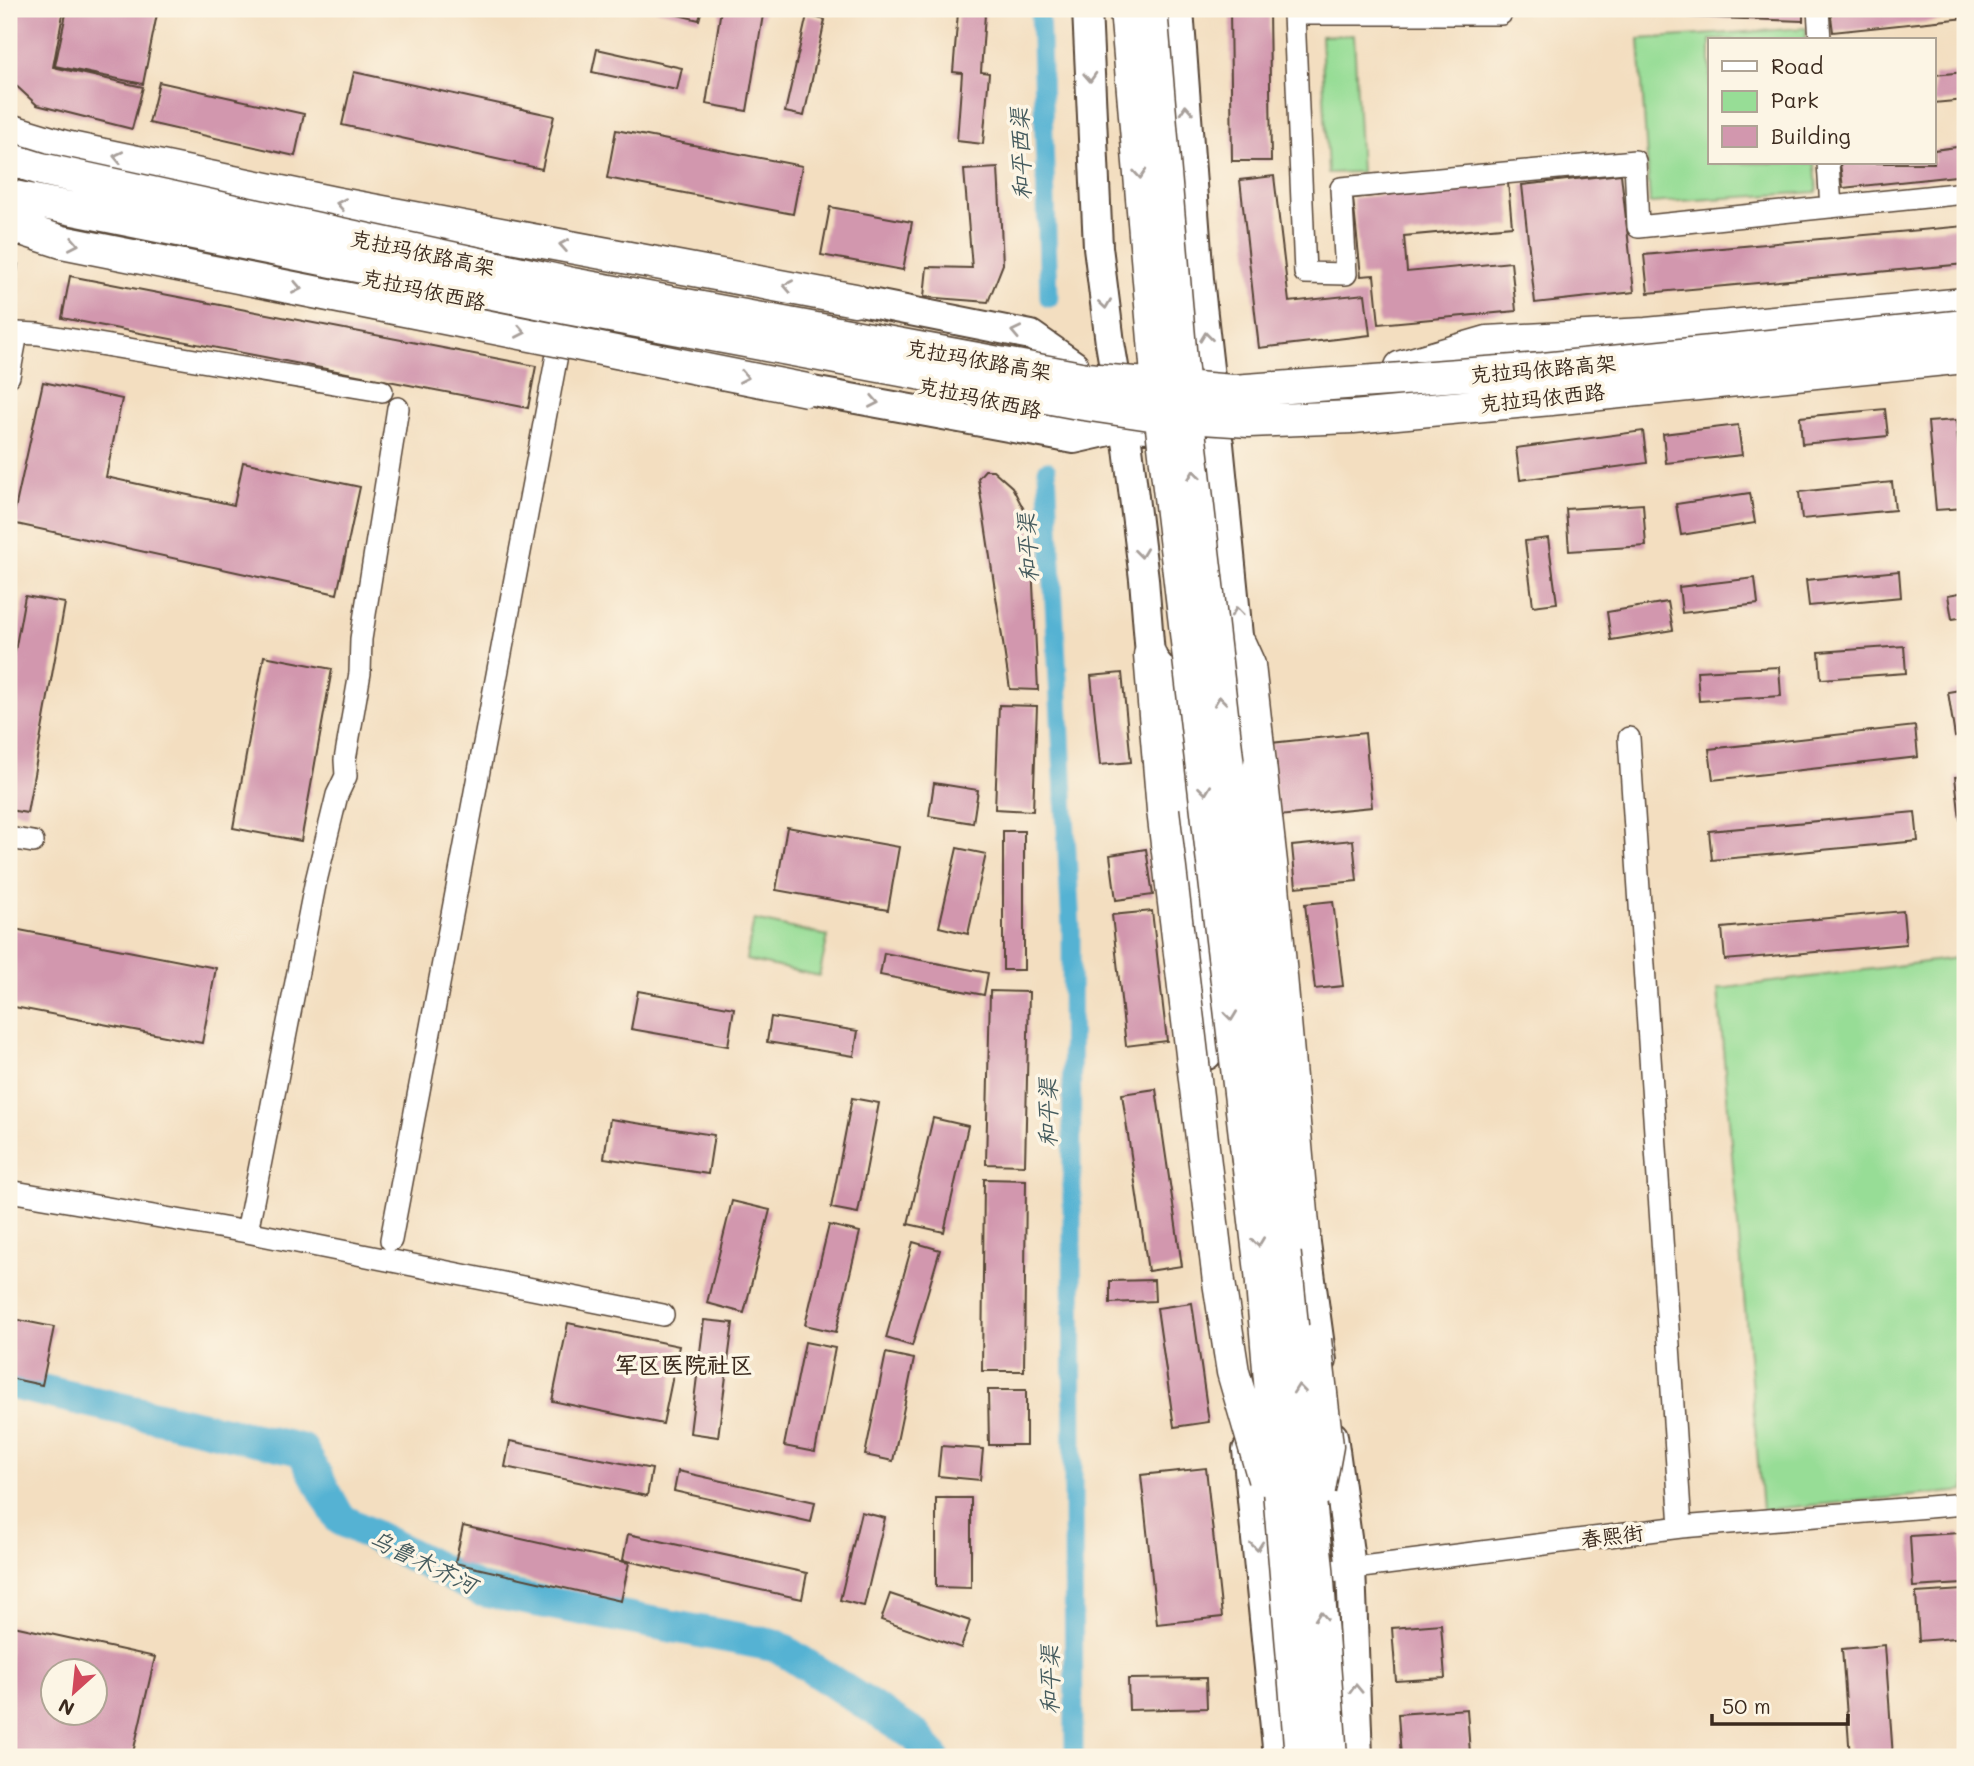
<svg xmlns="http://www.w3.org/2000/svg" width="1974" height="1766" font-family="Mali,'LXGW WenKai TC',sans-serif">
<rect width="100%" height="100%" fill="#fcf5e5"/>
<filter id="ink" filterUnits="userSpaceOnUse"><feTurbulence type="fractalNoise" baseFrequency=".0143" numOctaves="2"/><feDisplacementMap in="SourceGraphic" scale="14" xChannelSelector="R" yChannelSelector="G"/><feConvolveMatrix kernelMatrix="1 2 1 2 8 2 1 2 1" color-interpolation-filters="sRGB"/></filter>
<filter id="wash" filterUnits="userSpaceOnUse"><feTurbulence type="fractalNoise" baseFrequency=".00686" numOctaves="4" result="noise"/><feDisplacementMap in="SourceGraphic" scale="28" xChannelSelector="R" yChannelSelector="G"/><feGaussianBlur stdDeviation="1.57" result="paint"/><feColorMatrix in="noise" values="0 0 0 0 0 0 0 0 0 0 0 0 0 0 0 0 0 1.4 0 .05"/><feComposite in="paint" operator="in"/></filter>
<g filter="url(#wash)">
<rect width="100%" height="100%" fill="#f3dec0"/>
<path fill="#97dd96" stroke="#69845a" stroke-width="2" d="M1806 28V40H1710V163H1815L1817 192 1650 203 1639 39Z
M1354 35 1361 172 1328 173 1321 36Z
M754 920 828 936 819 976 746 960Z
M1965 957V1491L1762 1510 1718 989Z"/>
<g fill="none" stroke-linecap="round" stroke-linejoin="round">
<path stroke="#55b2d3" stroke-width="19" d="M1040 9 1049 298
M1047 470 1071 928 1074 1757"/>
<path stroke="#55b2d3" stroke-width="33" d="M9 1383 302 1450 340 1519 480 1590 777 1646 916 1736 933 1757"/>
</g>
<g id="blocks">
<path fill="#d297ae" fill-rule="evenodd" d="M9 9H64L53 67 143 87 132 129 37 105 12 82 9 72Z
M67 9H158L143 84 55 66Z
M653 9H702L699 20Z
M721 9H764L747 111 706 104Z
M1230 9H1269L1271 161H1232Z
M1687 9H1803V21L1687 17Z
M1830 9H1965V18L1833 32Z
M958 13 985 14 981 72 989 73 983 144 957 141 962 73 953 72Z
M807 15 825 20 804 116 785 112Z
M597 49 682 68 677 90 592 72Z
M354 72 554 116 542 169 342 125Z
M1965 72V100L1934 103V75Z
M159 82 304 114 295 156 149 123Z
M616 130 802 166 793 214 607 178Z
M1965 146V175L1843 188 1840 163H1934V150Z
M998 168 1003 264 988 302 924 297 927 267 972 268 964 170Z
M1621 174 1634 292 1535 303 1522 185Z
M1274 176 1289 302 1365 294 1370 335 1259 348 1240 180Z
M1508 183 1512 226 1404 236 1407 272 1511 262 1516 311 1379 324 1374 275 1361 276 1353 198Z
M830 207 912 222 903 270 821 255Z
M1965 226V264L1648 293 1644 255Z
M18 265 14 296 9 300V270Z
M70 276 536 366 528 408 62 318Z
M43 382 122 399 106 477 234 505 243 462 360 487 337 594 12 523Z
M1885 409 1888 436 1802 444 1800 417Z
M1956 420 1964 508 1936 510 1928 422Z
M1738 425 1742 455 1666 463 1663 434Z
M1643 431 1647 463 1520 480 1516 448Z
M985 470H993L1012 487 1030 521 1038 690 1010 689 978 478Z
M1892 482 1895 510 1802 519 1799 492Z
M1750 493 1755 523 1681 535 1676 504Z
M1643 504 1646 546 1569 551 1566 509Z
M1548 538 1557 603 1533 606 1525 541Z
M1899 571 1901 597 1809 606 1806 580Z
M1755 578 1758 604 1682 613 1679 587Z
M1965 592V617L1952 619 1948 595Z
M25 596 65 603 27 813 9 810V684Z
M1668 602 1673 630 1611 640 1607 612Z
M1904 646 1906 673 1821 679 1819 652Z
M264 656 332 669 301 841 233 828Z
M1779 667 1781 696 1699 701 1697 671Z
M1122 673 1131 762 1100 765 1091 676Z
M1965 689V735L1955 737 1948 692Z
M999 705 1037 706 1033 811 995 809Z
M1915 726 1918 757 1713 780 1709 749Z
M1365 733 1372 807 1278 816 1271 743Z
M1965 776V820H1960L1955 777Z
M934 783 978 790 973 823 929 816Z
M1915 812 1918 841 1712 860 1709 831Z
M787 827 899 847 888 910 776 890Z
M1003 831H1024V970H1003Z
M1353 840 1357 881 1296 887 1292 846Z
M957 848 986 854 968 934 939 927Z
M1146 849 1153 895 1116 900 1110 855Z
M1333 901 1343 986 1315 989 1305 904Z
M1152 911 1167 1041 1126 1046 1112 915Z
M1903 911 1906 944 1725 960 1722 928Z
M9 928 216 968 202 1043 9 1006Z
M884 953 988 973 984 995 880 975Z
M638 991 734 1008 728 1046 631 1029Z
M990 991 1029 992 1025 1165 986 1164Z
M771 1017 858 1031 854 1056 767 1042Z
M1156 1089 1182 1266 1148 1271 1122 1094Z
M852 1098 879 1103 858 1213 831 1208Z
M933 1118 968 1126 944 1232 908 1224Z
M610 1119 714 1135 708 1174 604 1158Z
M984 1179 1026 1180 1024 1371H982Z
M732 1201 770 1210 744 1313 707 1303Z
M829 1225 860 1232 836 1332 805 1325Z
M913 1242 940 1250 912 1346 886 1338Z
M1154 1280 1155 1301 1110 1303V1281Z
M1192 1303 1209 1422 1174 1427 1157 1308Z
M9 1318 54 1327 42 1385 9 1378Z
M704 1320 733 1323 718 1437 690 1433Z
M568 1323 679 1346 663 1424 552 1401Z
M805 1342 835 1348 815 1452 784 1446Z
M886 1353 914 1359 893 1461 865 1455Z
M988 1390H1026V1445H989Z
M510 1441 652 1469 647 1496 505 1467Z
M941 1446 983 1449 980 1480 938 1476Z
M1206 1468 1222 1617 1157 1624 1141 1475Z
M678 1471 815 1502 811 1522 674 1491Z
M936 1498H971V1588L936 1587Z
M861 1512 885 1518 864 1606 840 1600Z
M463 1526 629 1563 621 1601 455 1563Z
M1960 1533 1963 1584 1913 1587 1910 1536Z
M628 1534 807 1573 802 1599 623 1560Z
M1963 1590 1965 1637 1919 1641 1916 1593Z
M890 1594 970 1621 961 1648 881 1620Z
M1441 1624 1445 1678 1396 1681 1392 1628Z
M9 1625 155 1657 132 1757H9ZM52 1672H94V1714H52Z
M1885 1645 1893 1757H1850L1842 1649Z
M1206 1678 1207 1708 1129 1710 1128 1679Z
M1467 1709 1470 1754 1434 1757H1401L1398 1714Z"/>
</g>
</g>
<g filter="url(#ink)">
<use href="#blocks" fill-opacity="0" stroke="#574536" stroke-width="2"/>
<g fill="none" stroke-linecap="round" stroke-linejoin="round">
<defs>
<path id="minor" d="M1501 9V14H1294L1305 273 1346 274 1341 188 1635 161 1638 227 1965 193
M1818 9 1820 40
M1828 163 1831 207
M9 376 17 333 38 334 382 391
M1629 738 1681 1527
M9 838 33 842
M9 1191 247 1232 663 1315
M247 1232 315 885 337 795 346 776 345 760 360 673 361 639 398 408
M391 1240 568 296
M1306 1574 1681 1527 1965 1504"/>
<path id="major" d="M1087 9 1098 247 1110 343 1128 448 1144 579 1150 655 1167 676 1207 1055
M1179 9 1199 279 1216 431 1219 444 1241 666
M855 300 1031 335 1074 365
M807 390 1074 439 1114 430
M1046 411 1099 424 1125 427 1175 429
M1302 1214 1322 1361
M1333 1436 1351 1567 1358 1757
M1247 1450 1278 1757"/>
<path id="highway" d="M9 130 65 147 334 203 855 300
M1401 367 1487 342 1646 334 1965 304
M1240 645 1249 665 1260 764
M1150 655 1163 810"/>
</defs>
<use href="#minor" stroke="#574536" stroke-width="24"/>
<use href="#major" stroke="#574536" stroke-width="32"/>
<use href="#highway" stroke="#574536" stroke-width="35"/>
<use href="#minor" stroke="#fff" stroke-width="21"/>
<use href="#major" stroke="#fff" stroke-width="28"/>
<use href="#highway" stroke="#fff" stroke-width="32"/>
<defs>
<path id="highway-bridge" d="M1126 9 1160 411 1261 1272 1301 1757
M1151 9 1181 361 1285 1257 1317 1568 1331 1757
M9 159 41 169 572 284 1086 379 1233 391 1543 369 1965 326
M9 196 567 308 1084 404 1157 415 1249 421 1353 417 1551 399 1965 357
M9 225 62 242 807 390
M1260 764 1271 863 1304 1236
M1163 810 1219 1282 1233 1372 1264 1479
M1315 1340 1327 1446 1319 1490"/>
</defs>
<use href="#highway-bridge" stroke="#574536" stroke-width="35" stroke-linecap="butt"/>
<use href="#highway-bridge" stroke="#fff" stroke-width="32"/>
</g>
<defs><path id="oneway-chevron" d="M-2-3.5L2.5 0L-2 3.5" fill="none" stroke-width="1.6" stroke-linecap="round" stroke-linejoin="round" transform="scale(1.75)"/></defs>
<g stroke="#a79f9a">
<use href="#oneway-chevron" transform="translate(1090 77) rotate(87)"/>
<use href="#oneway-chevron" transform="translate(1186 110) rotate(-94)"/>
<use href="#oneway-chevron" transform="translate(118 157) rotate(-168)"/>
<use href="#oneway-chevron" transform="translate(1140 174) rotate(85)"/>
<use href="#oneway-chevron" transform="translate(341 204) rotate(-169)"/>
<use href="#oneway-chevron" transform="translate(74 244) rotate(11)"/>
<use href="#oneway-chevron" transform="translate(564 245) rotate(-170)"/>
<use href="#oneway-chevron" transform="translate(788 286) rotate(-169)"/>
<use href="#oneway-chevron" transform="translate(297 288) rotate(11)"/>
<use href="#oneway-chevron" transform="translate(1105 304) rotate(82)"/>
<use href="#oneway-chevron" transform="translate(521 332) rotate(11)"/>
<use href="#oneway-chevron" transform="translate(1016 332) rotate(-168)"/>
<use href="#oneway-chevron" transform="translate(1206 337) rotate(-97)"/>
<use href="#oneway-chevron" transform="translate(744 377) rotate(11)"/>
<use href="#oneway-chevron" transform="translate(874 402) rotate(11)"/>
<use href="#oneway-chevron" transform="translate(1194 475) rotate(-97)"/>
<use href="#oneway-chevron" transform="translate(1141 553) rotate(83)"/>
<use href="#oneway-chevron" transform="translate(1237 612) rotate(-96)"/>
<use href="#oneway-chevron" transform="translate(1220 701) rotate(-97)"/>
<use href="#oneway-chevron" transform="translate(1205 790) rotate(83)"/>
<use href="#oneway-chevron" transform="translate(1231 1016) rotate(83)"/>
<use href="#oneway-chevron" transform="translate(1258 1242) rotate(83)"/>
<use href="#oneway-chevron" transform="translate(1299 1389) rotate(-96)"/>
<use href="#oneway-chevron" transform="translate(1257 1546) rotate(84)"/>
<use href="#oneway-chevron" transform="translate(1321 1616) rotate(-94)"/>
<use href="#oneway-chevron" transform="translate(1356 1689) rotate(-92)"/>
</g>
</g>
<g text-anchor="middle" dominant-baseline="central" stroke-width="7" stroke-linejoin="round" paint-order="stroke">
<g font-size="21" fill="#3b2a1e" stroke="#fcf5e5">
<text transform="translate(423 252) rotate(12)">克拉玛依路高架</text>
<text transform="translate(424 289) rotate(12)">克拉玛依西路</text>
<text transform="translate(979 359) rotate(10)">克拉玛依路高架</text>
<text transform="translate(1543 368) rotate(-5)">克拉玛依路高架</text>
<text transform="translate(980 397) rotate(12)">克拉玛依西路</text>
<text transform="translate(1542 397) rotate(-6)">克拉玛依西路</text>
<text transform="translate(1612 1535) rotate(-7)">春熙街</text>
</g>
<g font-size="23" font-style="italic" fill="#445a5d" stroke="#fcf5e5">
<text transform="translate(1020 154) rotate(-92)">和平西渠</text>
<text transform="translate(1027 548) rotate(-93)">和平渠</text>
<text transform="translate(1047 1113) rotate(-90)">和平渠</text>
<text transform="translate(424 1561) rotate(26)">乌鲁木齐河</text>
<text transform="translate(1049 1680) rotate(-90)">和平渠</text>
</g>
<g font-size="23" font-weight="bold" fill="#3b2a1e" stroke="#fcf5e5">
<text x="684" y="1364">军区医院社区</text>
</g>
</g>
<rect width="1974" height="1766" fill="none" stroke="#fcf5e5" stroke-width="35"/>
<rect x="1708" y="38" width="228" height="126" fill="#fcf5e5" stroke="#afa495" stroke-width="2"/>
<rect x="1722" y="61" width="35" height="10" fill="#ffffff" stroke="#afa495" stroke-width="2"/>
<text x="1771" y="74" font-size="21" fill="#3b2a1e">Road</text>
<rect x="1722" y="91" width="35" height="21" fill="#97dd96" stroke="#afa495" stroke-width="2"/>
<text x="1771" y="108" font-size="21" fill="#3b2a1e">Park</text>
<rect x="1722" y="126" width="35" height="21" fill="#d297ae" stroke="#afa495" stroke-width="2"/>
<text x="1771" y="144" font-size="21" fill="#3b2a1e">Building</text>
<g transform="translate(74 1692) rotate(207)"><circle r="33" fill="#fcf5e5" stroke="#afa495" stroke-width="2"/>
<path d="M0-5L12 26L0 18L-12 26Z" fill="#d1495b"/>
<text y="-10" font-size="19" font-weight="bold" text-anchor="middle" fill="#3b2a1e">N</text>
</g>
<path d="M1712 1714v10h136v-10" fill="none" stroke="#3b2a1e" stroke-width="3.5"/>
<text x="1722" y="1714" font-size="21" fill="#3b2a1e" stroke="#fcf5e5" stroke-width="5" paint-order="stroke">50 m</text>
</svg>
